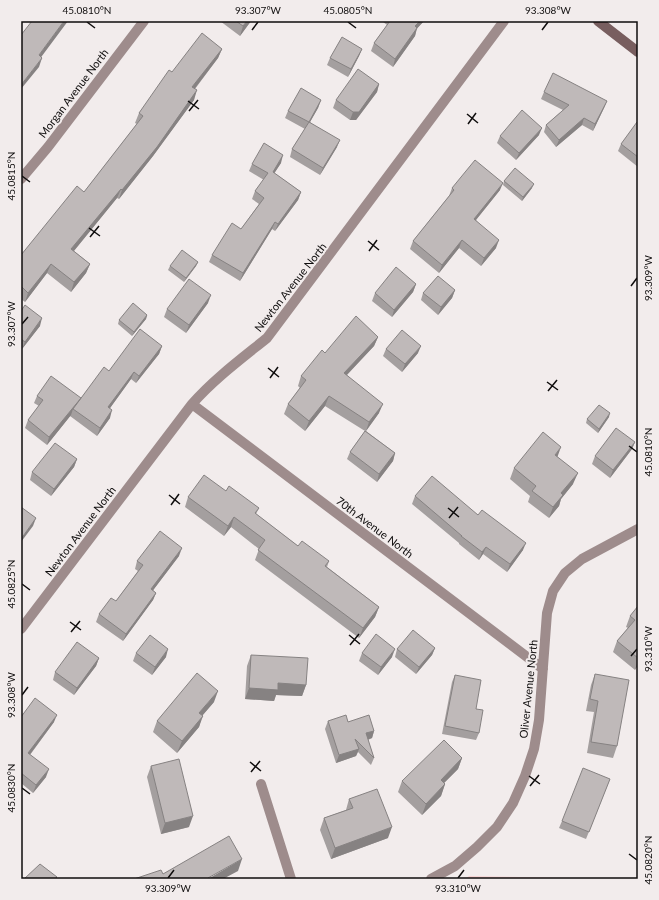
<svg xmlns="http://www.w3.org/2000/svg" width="659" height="900" font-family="Lato,sans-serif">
<rect width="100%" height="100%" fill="#f2ecec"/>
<path fill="#f7d2d2" d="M469 876 630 879 638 878V879H465Z"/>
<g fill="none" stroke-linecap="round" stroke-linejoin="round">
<path stroke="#9e8c8c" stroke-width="10" d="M21 179 48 147 144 21
M192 404 543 669
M21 629 192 404C214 379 241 359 267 338L504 21
M261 784 291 879
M431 879 455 866 477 847 497 827 513 803 525 776 534 749 539 720 547 613 553 591 565 573 582 559 638 529"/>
<path stroke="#785e5f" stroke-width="10" d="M598 21 638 52"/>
</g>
<path fill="#a49f9f" d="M220 21H251L240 36Z
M382 21H424L417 28 415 36 393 67 371 51 374 43 387 25Z
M222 49 218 58 195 89 194 100 153 156 119 199 117 198 74 251 90 264 86 273 71 292 47 273 25 302 21 299V255L84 192 137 124 135 123 139 113 172 72Z
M362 49 359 56 348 77 327 65 330 58Z
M379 84 377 92 356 120H350L333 108 336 100Z
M544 92 607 101 604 108 593 131 582 125 556 147 544 132 546 125 563 110 541 99Z
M321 100 318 108 310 122 337 147 320 175 290 157 292 149 305 129 285 118 288 111Z
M638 122V167L618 151 621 144Z
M539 135 516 160 497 143 500 136Z
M281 163 274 173 301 192 298 200 275 231 272 229 240 281 209 262 212 255 241 229 259 204 252 199 255 191 264 180 249 171 252 164Z
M504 181 532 188 522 201 503 185Z
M452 188 500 190 476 220 496 248 481 266 459 248 439 273 410 249 413 241 449 196Z
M198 262 196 266 184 282 168 270 170 266Z
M416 284 413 292 392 317 372 301 375 293Z
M455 290 452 298 438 315 421 300 423 293Z
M208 303 186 333 164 317 167 309Z
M21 311 40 326 22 349 21 348Z
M147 315 146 319 132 336 118 324 119 320Z
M378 337 374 346 347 375 379 413 366 431 395 453 393 461 377 482 347 459 350 452 365 431 325 406 305 431 284 414 288 404 300 388 298 386 301 376 325 353Z
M162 346 159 354 136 383 131 379 110 408V418L97 436 70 416 71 415 47 445 25 428 28 420 39 406 34 403 37 396 81 398 109 371Z
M386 349 418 353 402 372 383 356Z
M609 417 598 433 586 423 587 419Z
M635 442 632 449 610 478 592 464 595 456Z
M558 457 573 484 561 499 559 506 549 518 528 502 530 496 510 479 514 468Z
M77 459 74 467 51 496 30 480 32 472Z
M226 491 259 508 256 514 298 546 329 561 327 567 379 607 375 617 359 638 255 560 259 549 231 527 224 536 185 507 188 497Z
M415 496 478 515 523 550 507 572 483 554 479 560 459 544V543L412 504Z
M179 556 153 590 156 593 153 600 123 641 96 622 99 614 116 601 138 571 135 569 137 561Z
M638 606V665L635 670 613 652 617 641 628 628 626 627 630 616Z
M435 648 432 655 416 674 395 657 397 649Z
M136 653 166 657 152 675 133 661Z
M362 653 392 657 378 675 359 661Z
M251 655 306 685 302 696 276 695 274 701 245 699 247 666Z
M99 658 96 666 74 695 53 680 55 672Z
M595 674 617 746 613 758 587 753 594 712 586 711 591 685Z
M455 675 476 709 479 733 476 740 442 734 452 682Z
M214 702 202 716 199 727 177 753 153 732 157 721Z
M21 717 54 722 30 755 46 777 33 793 21 783Z
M328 721 348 722 374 731 372 738 368 740 374 758 371 765 358 752 356 756 336 763 325 729Z
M462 758 458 769 444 783 445 784 441 796 422 815 398 792 402 781Z
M151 766 189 827 161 834 147 777Z
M610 779 586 839 559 828 562 821Z
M349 799 388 838 331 859 320 830 324 818 346 810Z"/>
<path fill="#868282" d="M64 21H68L36 64 39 55Z
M247 21H251L240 36 243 26Z
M420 21H424L412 34 415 26Z
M417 28 415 36 393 67 395 59Z
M222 49 218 58 189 96 192 87Z
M362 49 359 56 348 77 351 69Z
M42 58 39 67 21 89V85Z
M379 84 377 92 356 120H350L353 112Z
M197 90 194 100 153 156 119 199 122 190Z
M321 100 318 108 306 129 309 122Z
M607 101 604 108 593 131 595 124Z
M584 118 582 125 556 147 559 140Z
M542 128 539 135 516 160 519 153Z
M340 140 337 147 320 175 323 168Z
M283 155 281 163 270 180 273 172Z
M503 183 500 190 471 226 474 219Z
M534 184 532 188 522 201 523 197Z
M121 189 117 198 68 258 71 249Z
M301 192 298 200 275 231 278 224Z
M275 222 272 229 240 281 243 273Z
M462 240 459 248 439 273 442 265Z
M499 240 496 248 481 266 484 258Z
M198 262 196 266 184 282 186 278Z
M51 264 47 273 25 302 28 293Z
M90 264 86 273 71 292 74 282Z
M416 284 413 292 392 317 394 310Z
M455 290 452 298 438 315 441 307Z
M211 295 208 303 186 333 189 325Z
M147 315 146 319 132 336 134 332Z
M42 318 40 326 22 349 25 342Z
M378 337 374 346 340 382 344 373Z
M162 346 159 354 136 383 139 376Z
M421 346 418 353 402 372 405 364Z
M134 372 131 379 105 415 108 407Z
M329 396 325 406 305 431 309 421Z
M81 398 73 409 71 415 47 445 49 437Z
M383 404 379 413 366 431 369 422Z
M112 410 110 418 97 436 100 428Z
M610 413 609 417 598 433 599 429Z
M635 442 632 449 610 478 613 470Z
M561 447 557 458 555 455Z
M395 453 393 461 377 482 379 474Z
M77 459 74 467 51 496 54 489Z
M578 473 573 484 561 499 559 506 549 518 553 507 561 493Z
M234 517 231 527 224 536 228 526Z
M36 518 33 526 21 542V539Z
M526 543 523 550 507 572 510 564Z
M486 547 483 554 479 560 482 552Z
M182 548 179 556 148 597 151 589Z
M156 593 153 600 123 641 126 634Z
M379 607 375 617 359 638 363 628Z
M435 648 432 655 416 674 419 667Z
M168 649 166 657 152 675 155 667Z
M395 649 392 657 378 675 381 667Z
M99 658 96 666 74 695 77 688Z
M638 660V665L635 670Z
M278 683 306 685 302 696 276 695 274 701 245 699 249 688Z
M218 691 214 702 195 724 199 713Z
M57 715 54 722 25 761 28 753Z
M203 716 199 727 177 753 182 741Z
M374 731 372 738 363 741 366 733Z
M359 749 356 756 336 763 339 755Z
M462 758 458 769 436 791 441 780Z
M49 769 46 777 33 793 36 785Z
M445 784 441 796 422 815 426 804Z
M193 816 189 827 161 834 165 823Z
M392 827 388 838 331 859 335 848Z
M242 859 238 871 223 879H208Z"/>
<path fill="#bfb9b9" stroke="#868282" d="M32 21H64L39 55 42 58 21 85V35Z
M236 21H247L243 26Z
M390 21H420L415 26 417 28 395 59 374 43Z
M202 33 222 49 192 87 197 90 157 147 122 190 121 189 71 249 90 264 74 282 51 264 28 293 21 286V255L77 186 84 192 143 116 139 113 169 70 172 72Z
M342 37 362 49 351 69 330 58Z
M358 69 379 84 359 112H353L336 100Z
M553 73 607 101 595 124 584 118 559 140 546 125 569 105 544 92Z
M301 88 321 100 309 122 288 111Z
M522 110 542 128 519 153 500 136Z
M309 122 340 140 323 168 292 149Z
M637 122H638V157L621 144Z
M264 143 283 155 273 172 301 192 278 224 275 222 243 273 212 255 232 223 241 229 264 198 255 191 268 173 252 164Z
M475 160 503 183 474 219 499 240 484 258 462 240 442 265 413 241 454 190 452 188Z
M515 168 534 184 523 197 504 181Z
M182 250 198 262 186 278 170 266Z
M396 267 416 284 394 310 375 293Z
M438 276 455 290 441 307 423 293Z
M189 279 211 295 189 325 167 309Z
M133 303 147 315 134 332 119 320Z
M25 305 42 318 25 342 21 339V311Z
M356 316 378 337 344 373 383 404 369 422 329 396 309 421 288 404 306 380 301 376 322 350 325 353Z
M140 329 162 346 139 376 134 372 108 407 112 410 100 428 73 409 104 367 109 371Z
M402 330 421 346 405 364 386 349Z
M51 376 81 398 49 437 28 420 43 400 37 396Z
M599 405 610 413 599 429 587 419Z
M616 428 635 442 613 470 595 456Z
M365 431 395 453 379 474 350 452Z
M543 432 561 447 555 455 578 473 561 493 563 495 553 507 532 491 536 486 514 468Z
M55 443 77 459 54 489 32 472Z
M204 475 226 491 229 486 259 508 255 513 298 546 302 541 329 561 325 566 379 607 363 628 258 550 265 540 234 517 228 526 188 497Z
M432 476 478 515 482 510 526 543 510 564 486 547 482 552 461 536H462L415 496Z
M21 507 36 518 21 539Z
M160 531 182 548 151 589 156 593 126 634 99 614 111 598 116 601 143 565 137 561Z
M638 606V658L617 641 635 620 630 616Z
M413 630 435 648 419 667 397 649Z
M376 634 395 649 381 667 362 653Z
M150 635 168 649 155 667 136 653Z
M77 642 99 658 77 688 55 672Z
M251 655 308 658 306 685 278 683V690L249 688Z
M197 673 218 691 199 713 203 716 182 741 157 721Z
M595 674 629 680 617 746 591 742 598 701 590 699Z
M455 675 481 680 476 709 483 710 479 733 445 726Z
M35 698 57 715 28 753 49 769 36 785 21 773V717Z
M346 715 348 722 369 715 374 731 366 733 374 758 355 739 359 749 339 755 328 721Z
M444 740 462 758 441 780 445 784 426 804 402 781Z
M179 759 193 816 165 823 151 766Z
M583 768 610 779 589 832 562 821Z
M377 789 392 827 335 848 324 818 353 808 349 799Z
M229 836 242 859 208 878 209 879H134L161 870 163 874Z
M40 864 57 877 55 879H24Z"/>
<path fill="none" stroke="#0f0d0d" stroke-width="1.5" d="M87 22 95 28M348 22 356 28M252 30 258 22M542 30 548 22M188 101 199 109M189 111 198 100M467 114 478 123M468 124 476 113M22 176 30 182M89 228 100 236M90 237 99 226M368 241 379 250M369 251 377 240M631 286 637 278M22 324 28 317M268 368 279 377M270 378 278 367M547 382 558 390M548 391 557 380M629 446 637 452M169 495 180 504M171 505 179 494M448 508 459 517M449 518 458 507M22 584 30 590M70 622 81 630M71 632 80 621M349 635 360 644M350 645 359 634M631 656 637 649M22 695 28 687M250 762 261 771M251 772 260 761M529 776 540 784M530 786 539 775M22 788 30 794M629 854 637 860M168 878 174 870M458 878 464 870"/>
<g text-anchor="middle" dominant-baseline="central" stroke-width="4" stroke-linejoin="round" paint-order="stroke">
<g font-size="11" fill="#0f0d0d" stroke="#f2ecec">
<text transform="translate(73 93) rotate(-53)">Morgan Avenue North</text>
<text transform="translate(290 287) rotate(-52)">Newton Avenue North</text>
<text transform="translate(375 527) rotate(37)">70th Avenue North</text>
<text transform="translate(80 531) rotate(-53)">Newton Avenue North</text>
<text transform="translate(528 689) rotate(-84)">Oliver Avenue North</text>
</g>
</g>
<rect width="659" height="900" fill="none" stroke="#f2ecec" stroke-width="44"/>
<rect x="22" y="22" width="615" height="856" fill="none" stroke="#0f0d0d" stroke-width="1.5"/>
<g font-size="10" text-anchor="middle" fill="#0f0d0d">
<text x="87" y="14">45.0810°N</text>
<text x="258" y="14">93.307°W</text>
<text x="348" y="14">45.0805°N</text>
<text x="548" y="14">93.308°W</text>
<text transform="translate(11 176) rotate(-90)" y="4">45.0815°N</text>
<text transform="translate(648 278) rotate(-90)" y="4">93.309°W</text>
<text transform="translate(11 324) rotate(-90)" y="4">93.307°W</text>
<text transform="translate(648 452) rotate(-90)" y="4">45.0810°N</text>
<text transform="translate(11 584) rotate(-90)" y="4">45.0825°N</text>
<text transform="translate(648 649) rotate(-90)" y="4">93.310°W</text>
<text transform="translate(11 695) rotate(-90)" y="4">93.308°W</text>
<text transform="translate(11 788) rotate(-90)" y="4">45.0830°N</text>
<text transform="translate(648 860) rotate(-90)" y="4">45.0820°N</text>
<text x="168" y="892">93.309°W</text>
<text x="458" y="892">93.310°W</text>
</g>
</svg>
